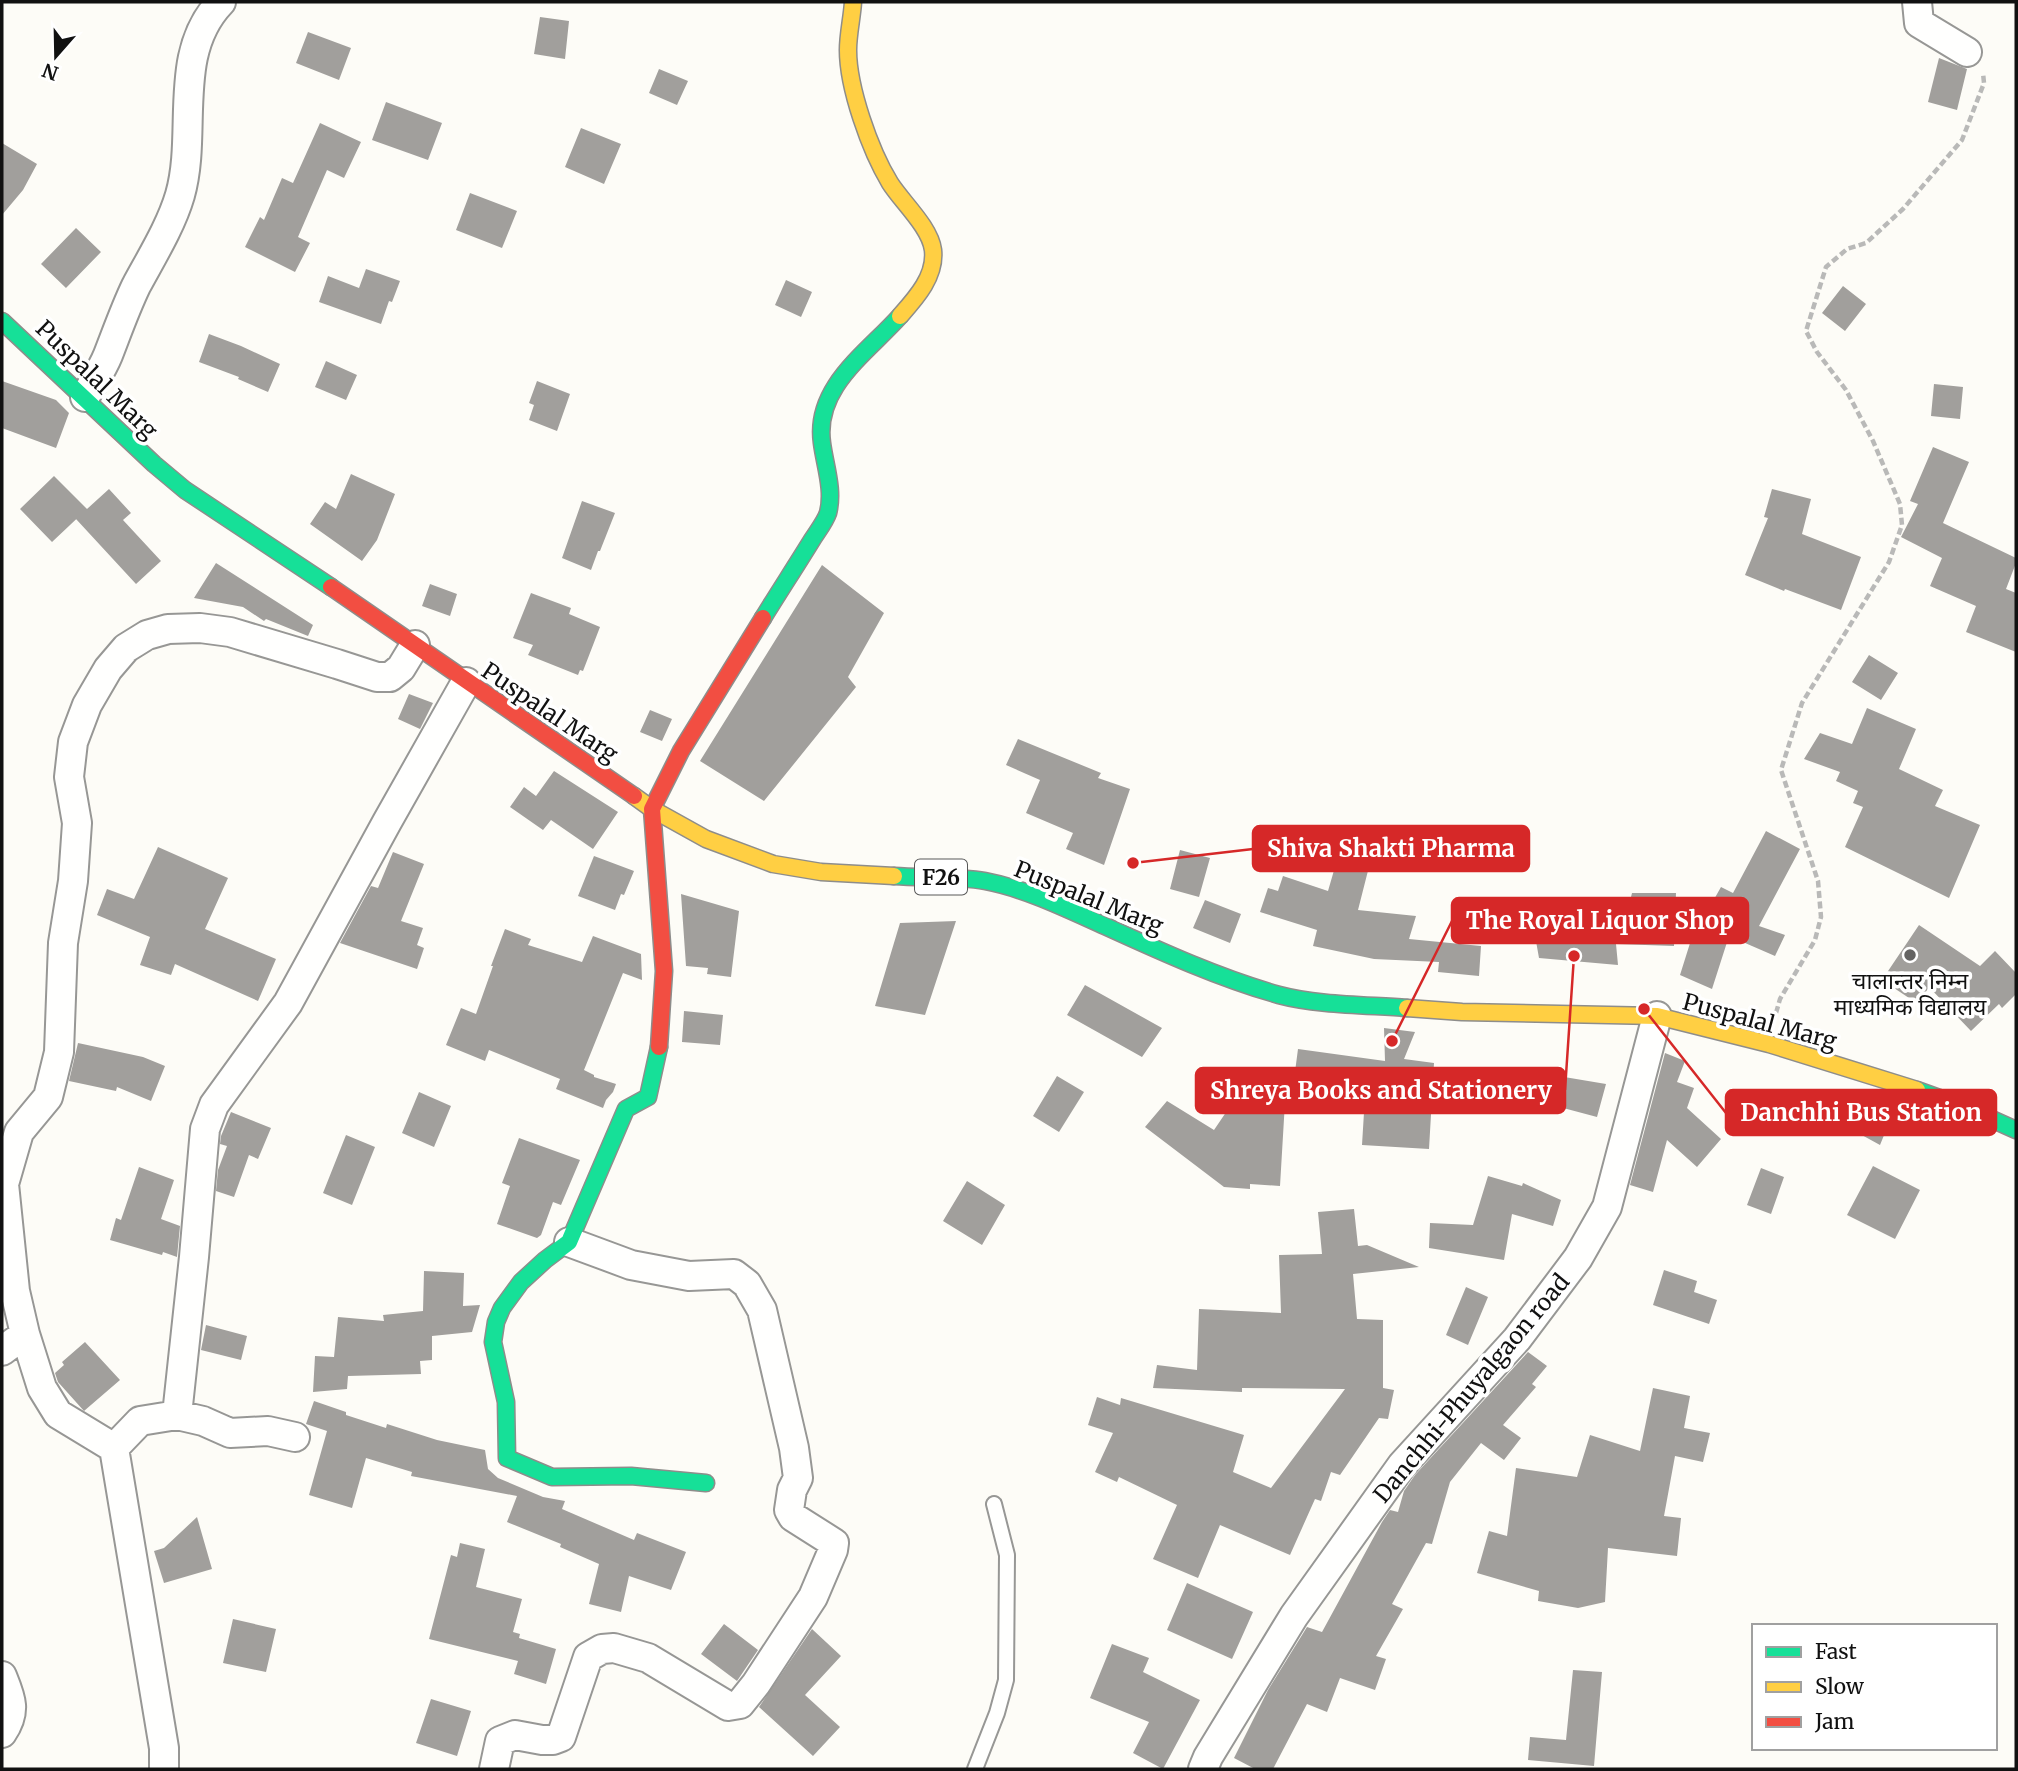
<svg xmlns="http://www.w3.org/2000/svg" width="2018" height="1771" font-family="Merriweather,'Noto Sans Devanagari',serif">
<rect width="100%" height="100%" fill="#fdfcf7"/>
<path fill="#a19f9c" d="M540 17 569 21 565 59 534 54Z
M308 32 351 48 339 80 296 63Z
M1939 58 1967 69 1957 110 1928 102Z
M659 69 688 81 677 105 649 93Z
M386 102 442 123 428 160 372 140Z
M320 123 361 142 344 178 327 170 298 237 310 243 295 272 245 247 260 217 264 220 282 178 293 183Z
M581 128 621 144 604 184 565 167Z
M2 143 37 164 23 190 2 215Z
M470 193 517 211 502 248 456 230Z
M76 228 101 252 66 288 41 264Z
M366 269 400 281 392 302 389 301 381 324 319 302 328 276 359 288Z
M786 280 812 292 801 317 775 305Z
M1843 286 1866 304 1845 331 1822 313Z
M209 334 241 346 280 364 268 392 238 379 239 377 199 362Z
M326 361 357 375 346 400 315 387Z
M2 381 56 400 69 413 56 448 2 428Z
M537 381 570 394 557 431 529 420 534 405 529 403Z
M1934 384 1963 387 1960 419 1931 416Z
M1933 447 1969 462 1943 523 2016 558V563L2006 589 2016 593V652L1966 632 1976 606 1930 586 1942 558 1901 537 1918 504 1910 501Z
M351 474 395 494 377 540 362 561 310 524 325 502 336 509Z
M54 476 87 509 52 542 20 509Z
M109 489 131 513 123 520 161 561 136 584 76 519Z
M1772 489 1811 499 1802 534 1861 557 1841 610 1785 589 1784 591 1745 575 1768 518 1764 517Z
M582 501 615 513 600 551H598L591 570 562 558Z
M216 563 313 625 308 636 266 619 264 621 243 607 194 598Z
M822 565 884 613 848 677 856 687 764 801 700 761Z
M430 584 457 594 450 616 422 606Z
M531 593 571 608 569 614 600 627 583 671 580 670 578 675 528 655 533 645 513 638Z
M1869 655 1898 673 1881 700 1852 682Z
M409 694 433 703 420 729 398 719Z
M1867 708 1916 729 1899 769 1943 790 1935 806 1980 825 1949 898 1845 847 1863 807 1853 803 1858 791 1836 781 1840 772 1804 759 1820 733 1852 744Z
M650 710 672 719 662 741 640 732Z
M1018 739 1101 773 1098 778 1130 789 1104 865 1066 849 1073 833 1026 813 1040 780 1006 765Z
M554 771 618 812 593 849 551 820 543 830 510 807 524 787 536 796Z
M1766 831 1800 849 1759 926 1785 935 1775 956 1729 936 1712 989 1680 975 1691 940 1721 887 1733 893Z
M158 847 228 878 205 929 276 959 258 1001 175 964 171 975 140 965 150 937 97 915 107 889 134 899Z
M1343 847 1372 855 1358 910 1416 916 1409 939 1481 946 1479 976 1438 972 1439 962 1374 959 1313 946 1317 930 1260 912 1268 888 1278 891 1283 876 1328 891 1337 860H1340Z
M1180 850 1210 858 1199 897 1170 889Z
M393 852 424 864 401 921 423 928 417 945 424 948 417 969 340 943 371 886 378 888Z
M594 856 634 871 624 895 621 894 615 910 578 896Z
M1632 893H1676L1674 946 1616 944 1618 965 1539 958 1534 930 1563 928 1565 916 1629 905Z
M681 894 739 911 731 977 707 974 708 968 686 966Z
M1205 900 1241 914 1230 943 1193 928Z
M956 921 925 1015 875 1006 900 923Z
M1919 925 1980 966 1995 951 2016 973V994L2002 1008 1999 1004 1971 1031 1929 987 1918 1004 1882 980Z
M505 929 531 939 528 945 582 962 593 936 641 954 642 980 623 973 584 1070 594 1075V1077L616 1084 613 1092 606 1100 603 1108 556 1089 560 1079 489 1050 485 1061 446 1045 461 1008 476 1014 493 966H491Z
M1085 985 1162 1028 1142 1057 1067 1015Z
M684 1011 723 1015 720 1045 682 1042Z
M1384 1028 1415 1032 1404 1059 1434 1063 1429 1149 1362 1145 1365 1096 1293 1087 1298 1049 1385 1061Z
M78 1043 143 1057 165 1066 151 1101 117 1087 116 1091 69 1081Z
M1665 1053 1685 1061 1677 1082 1694 1088 1687 1108 1721 1139 1697 1167 1667 1140 1653 1192 1630 1185Z
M1504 1067 1606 1084 1597 1117 1537 1101 1539 1097 1500 1091Z
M1057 1076 1084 1092 1059 1132 1033 1116Z
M1259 1083 1286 1085 1280 1186 1250 1184V1189L1224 1187 1145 1127 1167 1101 1214 1130 1235 1099 1258 1104Z
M419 1092 451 1106 434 1147 402 1133Z
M1824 1098 1889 1123 1880 1145 1818 1111Z
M231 1112 271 1128 258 1159 249 1155 234 1197 216 1191 218 1170 227 1146 220 1144 221 1136Z
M346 1135 375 1147 352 1205 323 1193Z
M519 1138 580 1160 561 1205 553 1202 541 1235 537 1238 497 1224 510 1186 502 1183Z
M1873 1166 1920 1190 1895 1239 1847 1215Z
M139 1167 174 1180 161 1219 180 1226 177 1257 163 1252 162 1255 110 1240 116 1218 121 1220Z
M1761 1168 1784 1177 1771 1214 1747 1205Z
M1488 1176 1522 1186 1523 1183 1561 1200 1553 1226 1512 1214 1504 1260 1429 1248 1430 1223 1473 1225Z
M967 1181 1005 1205 982 1245 943 1221Z
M1354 1209 1358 1246 1367 1245 1419 1267 1353 1274 1357 1319 1383 1320V1388L1394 1390 1388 1419 1379 1418 1340 1475 1331 1472 1321 1501 1315 1499 1290 1555 1220 1525 1198 1578 1153 1559 1177 1505 1119 1477 1117 1482 1095 1472 1113 1433 1088 1425 1097 1397 1120 1405 1121 1398 1244 1435 1233 1472 1271 1488 1345 1389 1242 1388V1392L1153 1388 1157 1365 1197 1370 1199 1309 1281 1313 1279 1255 1322 1254 1318 1212Z
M1664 1270 1697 1281 1694 1292 1717 1300 1709 1324 1653 1305Z
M424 1271 464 1273 463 1306 480 1305 472 1332 432 1336V1360L420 1361 421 1374 348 1376 347 1389 313 1392 315 1356 334 1357 338 1317 384 1321 383 1315 423 1311Z
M1466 1287 1488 1297 1468 1345 1446 1335Z
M206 1325 247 1336 241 1360 201 1350Z
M85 1342 120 1380 84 1411 58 1382 55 1373 64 1365 62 1362Z
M1528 1352 1547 1366 1532 1384 1536 1387 1503 1425 1521 1438 1504 1460 1481 1443 1450 1482 1432 1544 1426 1543 1392 1604 1403 1609 1376 1656 1386 1659 1375 1690 1340 1678 1327 1712 1307 1704 1273 1769H1255L1234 1758 1268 1690 1307 1627 1322 1632 1382 1522 1390 1510 1398 1512 1404 1491 1415 1475Z
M1653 1388 1690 1396 1684 1428 1710 1433 1703 1462 1675 1456 1664 1516 1681 1518 1677 1556 1608 1548 1605 1602 1578 1608 1538 1601 1539 1591 1477 1573 1489 1531 1507 1536 1516 1468 1577 1477 1590 1435 1640 1451Z
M314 1401 346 1412V1415L386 1428 387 1424 437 1440 485 1450 488 1469 498 1478 543 1497 565 1501 562 1509 634 1540 637 1533 686 1552 671 1590 629 1576 621 1612 589 1604 599 1564 560 1547 561 1544 507 1522 517 1496 411 1476 412 1472 366 1458 352 1508 309 1495 327 1431 306 1424Z
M197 1517 212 1569 164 1583 154 1551 164 1548Z
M460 1543 485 1549 476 1587 522 1599 513 1632 520 1634 519 1638 556 1649 546 1684 514 1674 518 1661 429 1639 451 1555 457 1557Z
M1187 1583 1253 1612 1232 1659 1167 1630Z
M233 1619 276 1629 266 1672 223 1663Z
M724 1624 758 1650 737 1681 701 1654Z
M812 1629 841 1656 805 1695 840 1727 813 1756 759 1707Z
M1112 1644 1149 1658 1143 1672 1200 1700 1163 1769 1133 1753 1149 1722 1090 1698Z
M1573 1670 1602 1672 1594 1766 1528 1760 1530 1737 1566 1740Z
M431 1699 471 1711 457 1756 416 1743Z"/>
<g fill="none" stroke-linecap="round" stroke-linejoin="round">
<defs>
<path id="lane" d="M975 1769 997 1713 1006 1680 1007 1555 994 1504"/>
<path id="street" d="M1917 2 1919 23 1967 52
M85 397C92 384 102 370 108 355 117 332 125 309 136 286 151 258 171 226 180 195 198 132 171 54 221 2
M2 1351 25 1334
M177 1415 203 1421 230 1433 268 1431 295 1437
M114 1448 58 1414 42 1388 25 1334 15 1291 4 1184 19 1132 48 1097 59 1052 63 943 73 881 77 823 69 777 73 742 87 705 108 669 126 648 147 635 168 629 200 628 230 632 337 664 377 677H390L401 668 415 645
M2 1676C11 1698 17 1711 2 1733
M164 1769V1748L114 1448 140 1421 177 1415 194 1257 205 1129 214 1105 288 1003 387 822 466 682
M494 1769 500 1741 515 1735 542 1740H553L561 1737 588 1657 602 1649 614 1648 648 1658 728 1706 740 1704 756 1684 813 1597 833 1550 834 1543 793 1517 789 1510 792 1490 798 1478 794 1448 762 1310 747 1284 734 1274 689 1276 631 1265 569 1242
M1203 1769 1208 1757 1294 1616 1402 1465 1517 1339 1578 1258 1607 1207 1657 1016"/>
<path id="fast" d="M2 321 154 464 185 490 331 587
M763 618C779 592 796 566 812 540 817 532 825 522 828 513 834 490 825 466 822 443 814 387 867 353 900 316
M894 876C923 878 958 876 985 881 1027 889 1067 909 1105 926 1162 952 1219 978 1279 995 1316 1005 1368 1005 1407 1008
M659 1047 648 1097 626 1109 569 1242 545 1260 521 1282 502 1308 496 1322 493 1342 506 1402 507 1458 552 1477 631 1476 706 1483
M1917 1090 1967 1108 2016 1130"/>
<path id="slow" d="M853 2C852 18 848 34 848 50 848 88 870 150 890 183 902 202 930 227 933 250 936 276 916 298 900 316
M634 796 652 809 706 839 773 864 821 872 894 876
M1407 1008 1462 1012 1657 1016 1769 1044 1917 1090"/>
<path id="jam" d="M331 587 634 796
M659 1047 664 971 652 809 681 751 763 618"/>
</defs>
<use href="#lane" stroke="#979795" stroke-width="18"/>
<use href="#street" stroke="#979795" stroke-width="32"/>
<use href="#fast" stroke="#8e8d8b" stroke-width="19"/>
<use href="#slow" stroke="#8e8d8b" stroke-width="19"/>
<use href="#jam" stroke="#8e8d8b" stroke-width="19"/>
<path stroke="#b9b9b8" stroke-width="4.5" stroke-dasharray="7 3.5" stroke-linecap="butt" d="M1776 1013 1780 999 1815 940 1821 917 1818 881 1781 770 1802 703 1889 562 1902 525 1900 504 1873 441 1846 390 1817 352 1806 331 1826 267 1847 249 1866 243 1903 209 1962 140 1984 83 1983 73"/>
<use href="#lane" stroke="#fffffe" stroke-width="14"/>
<use href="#street" stroke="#fffffe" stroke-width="28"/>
<use href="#fast" stroke="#16e098" stroke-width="16"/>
<use href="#slow" stroke="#ffcf43" stroke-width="16"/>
<use href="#jam" stroke="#f24e42" stroke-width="16"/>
</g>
<circle fill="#646362" stroke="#fff" stroke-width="2.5" cx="1910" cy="955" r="7"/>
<g text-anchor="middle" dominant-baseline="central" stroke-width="7" stroke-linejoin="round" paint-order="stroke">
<rect fill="#fff" stroke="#585858" stroke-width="2" x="915" y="859.5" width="52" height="35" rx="5"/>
<g font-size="21" font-weight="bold" fill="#111">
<text x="941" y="877">F26</text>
</g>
<g font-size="23" fill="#111" stroke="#fff">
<text transform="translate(97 379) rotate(44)">Puspalal Marg</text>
<text transform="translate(550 712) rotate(34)">Puspalal Marg</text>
<text transform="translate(1089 897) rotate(22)">Puspalal Marg</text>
<text transform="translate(1760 1021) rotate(15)">Puspalal Marg</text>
<text transform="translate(1471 1388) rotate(-50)">Danchhi-Phuyalgaon road</text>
</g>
<g font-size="23" fill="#111" stroke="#fff">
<text x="1910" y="980">चालान्तर निम्न<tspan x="1910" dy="26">माध्यमिक विद्यालय</tspan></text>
</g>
</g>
<path fill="none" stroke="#d62828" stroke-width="2.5" d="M1133 863L1253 849M1392 1041L1452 921M1574 956L1565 1090M1644 1009L1726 1113"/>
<g fill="#d62828" stroke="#fff" stroke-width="2.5">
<circle cx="1133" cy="863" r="7"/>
<circle cx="1392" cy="1041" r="7"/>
<circle cx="1574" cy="956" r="7"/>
<circle cx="1644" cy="1009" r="7"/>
</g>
<g fill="#d62828" stroke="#d62828" stroke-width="2.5">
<rect x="1253" y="826" width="276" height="45" rx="7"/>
<rect x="1452" y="898" width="296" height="45" rx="7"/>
<rect x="1196" y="1068" width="369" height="45" rx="7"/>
<rect x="1726" y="1090" width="270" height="45" rx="7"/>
</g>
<g font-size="24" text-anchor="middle" font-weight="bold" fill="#fff">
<text x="1391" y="857">Shiva Shakti Pharma</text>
<text x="1600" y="929">The Royal Liquor Shop</text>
<text x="1381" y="1099">Shreya Books and Stationery</text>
<text x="1861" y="1121">Danchhi Bus Station</text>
</g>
<rect width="2018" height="1771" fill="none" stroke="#111111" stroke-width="7"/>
<rect x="1752" y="1624" width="245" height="126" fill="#ffffff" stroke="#a0a0a0" stroke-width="2"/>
<rect x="1766" y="1647" width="35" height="10" fill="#16e098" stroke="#a0a0a0" stroke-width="2"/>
<text x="1815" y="1659" font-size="21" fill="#111111">Fast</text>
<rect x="1766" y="1682" width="35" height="10" fill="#ffcf43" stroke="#a0a0a0" stroke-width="2"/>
<text x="1815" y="1694" font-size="21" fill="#111111">Slow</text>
<rect x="1766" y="1717" width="35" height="10" fill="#f24e42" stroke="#a0a0a0" stroke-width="2"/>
<text x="1815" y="1729" font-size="21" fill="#111111">Jam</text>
<g transform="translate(56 56) rotate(200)" stroke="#ffffff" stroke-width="5" paint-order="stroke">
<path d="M0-5L12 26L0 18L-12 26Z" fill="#111111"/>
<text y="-10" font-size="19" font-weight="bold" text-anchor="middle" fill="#111111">N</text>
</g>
</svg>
